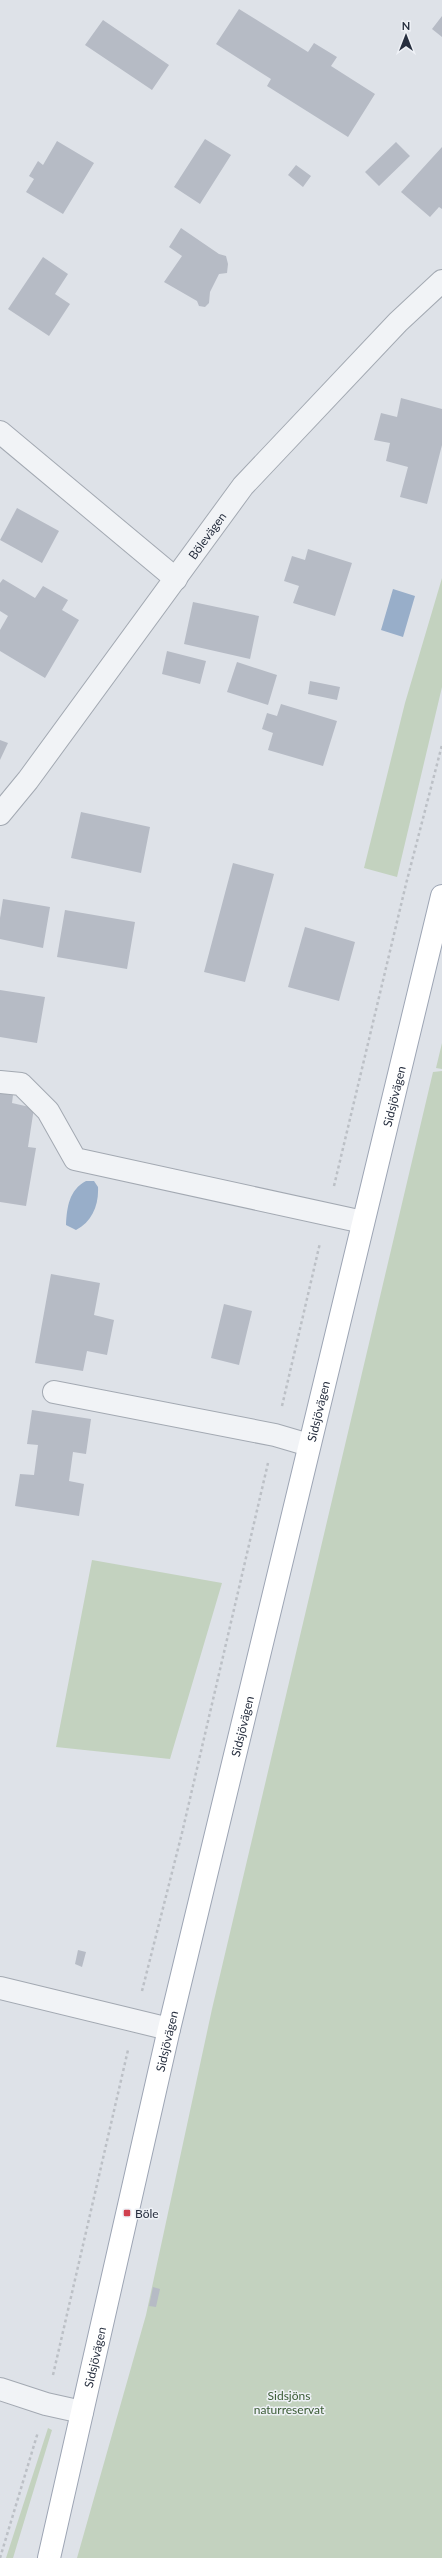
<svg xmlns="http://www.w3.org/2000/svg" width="442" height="2558" font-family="Lato,sans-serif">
<rect width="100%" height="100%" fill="#dee2e8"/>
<path fill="#c3d2bf" d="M442 578V687L397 877 364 868 405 703Z
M442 1043V1069L436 1068Z
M442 1071V2558H77L146 2315 212 2009 433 1072Z
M92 1560 222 1583 170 1759 56 1747Z
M48 2428 52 2430 13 2558H6Z"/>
<path fill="#98aec9" d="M393 589 415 596 403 637 381 630Z
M86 1181H94L98 1187C99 1205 92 1222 76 1230L66 1225C67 1207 69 1190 86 1181Z"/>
<path fill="#b6bbc5" d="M239 9 308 52 314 43 337 57 331 66 375 94 348 137 267 86 271 79 216 44Z
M442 16V37L432 29Z
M103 20 169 65 152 90 85 45Z
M205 139 231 155 200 204 174 187Z
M57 141 94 163 63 214 26 192 34 179 29 176 38 161 43 165Z
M396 142 410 156 379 186 365 172Z
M442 147V209L439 207 430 217 401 192Z
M296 165 311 176 303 187 288 175Z
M181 228 219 254 226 256 228 264 227 273 219 274 210 292 209 303 205 307 199 306 197 301 164 282 182 256 169 247Z
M43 257 68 274 55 294 70 304 49 336 8 309Z
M401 398 442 409V445L427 504 400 497 408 467 386 461 390 443 374 440 381 413 397 417Z
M17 508 59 531 42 563 0 540Z
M308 549 352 563 335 616 293 603 299 586 284 581 292 556 305 560Z
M3 579 35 598 43 586 68 600 62 610 79 620 45 678 0 651V630L8 616 0 611V583Z
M193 602 259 616 250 659 184 644Z
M167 651 206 661 200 684 162 674Z
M237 662 277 675 268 705 227 692Z
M310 681 340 687 337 700 308 694Z
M281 704 337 721 323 766 268 750 273 733 262 729 267 713 277 716Z
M0 740 8 743 0 760Z
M81 812 150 827 141 873 71 858Z
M233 863 274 874 245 982 204 972Z
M3 899 50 907 43 948 0 939V918Z
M65 910 135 922 127 969 57 957Z
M305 927 355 942 339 1001 288 987Z
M0 990 45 997 37 1043 0 1037Z
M0 1093 13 1095 12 1103 34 1108 28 1147 36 1148 26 1206 0 1202Z
M51 1274 100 1283 94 1315 114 1320 107 1355 87 1351 83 1371 35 1363Z
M224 1304 252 1311 239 1365 211 1358Z
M32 1410 91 1419 86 1454 73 1452 69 1481 84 1484 79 1516 15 1506 20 1474 34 1475 38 1445 27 1444Z
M78 1950 86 1952 82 1967 75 1964Z
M153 2287 160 2289 156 2307 149 2306Z"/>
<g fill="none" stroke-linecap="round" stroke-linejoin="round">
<defs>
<g id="minor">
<path d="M0 432 176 579"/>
<path id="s1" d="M0 814 28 780 243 486 398 322 442 281"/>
<path d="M0 1082 21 1084 48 1111 75 1159 363 1222"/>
<path d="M54 1392 275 1435 309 1445"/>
<path d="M0 1988 169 2029"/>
<path d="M0 2389 46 2404 82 2412"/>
</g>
<g id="major">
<path id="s2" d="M49 2558 169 2029 442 896"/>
</g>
</defs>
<use href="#minor" stroke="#a3a9b2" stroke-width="24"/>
<use href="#major" stroke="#9da5b4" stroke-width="24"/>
<path stroke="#bcc0c6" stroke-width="2.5" stroke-dasharray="3 3" stroke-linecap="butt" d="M334 1186 406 884 442 745
M282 1406 320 1243
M142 1991 182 1833 268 1463
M53 2375 128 2050
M0 2558 38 2432"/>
<use href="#minor" stroke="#f1f3f6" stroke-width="22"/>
<use href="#major" stroke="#fff" stroke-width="22"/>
</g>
<rect fill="#d0404f" stroke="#eef1f6" stroke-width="1.5" x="123" y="2209" width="8" height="8" rx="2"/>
<g text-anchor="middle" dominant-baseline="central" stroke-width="3" stroke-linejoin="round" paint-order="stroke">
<g font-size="12" fill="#272f3f" stroke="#eef1f6">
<text stroke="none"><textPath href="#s1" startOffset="347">Bölevägen</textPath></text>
<text stroke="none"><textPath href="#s2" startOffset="1502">Sidsjövägen</textPath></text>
<text stroke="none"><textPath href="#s2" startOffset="1178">Sidsjövägen</textPath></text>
<text stroke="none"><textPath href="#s2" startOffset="854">Sidsjövägen</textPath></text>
<text stroke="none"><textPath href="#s2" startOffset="530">Sidsjövägen</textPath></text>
<text stroke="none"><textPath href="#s2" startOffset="206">Sidsjövägen</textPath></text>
</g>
<g font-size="12" fill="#272f3f" stroke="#eef1f6" text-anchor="start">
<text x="135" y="2213">Böle</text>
</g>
<g font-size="12" fill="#3a5b34" stroke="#eef1f6">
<text x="289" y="2395">Sidsjöns<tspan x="289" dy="14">naturreservat</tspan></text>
</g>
</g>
<g transform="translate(406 36)" stroke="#eef1f6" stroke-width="3" paint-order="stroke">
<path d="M0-3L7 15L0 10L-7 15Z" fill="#272f3f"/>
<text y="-6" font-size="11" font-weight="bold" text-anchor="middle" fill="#272f3f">N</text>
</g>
</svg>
